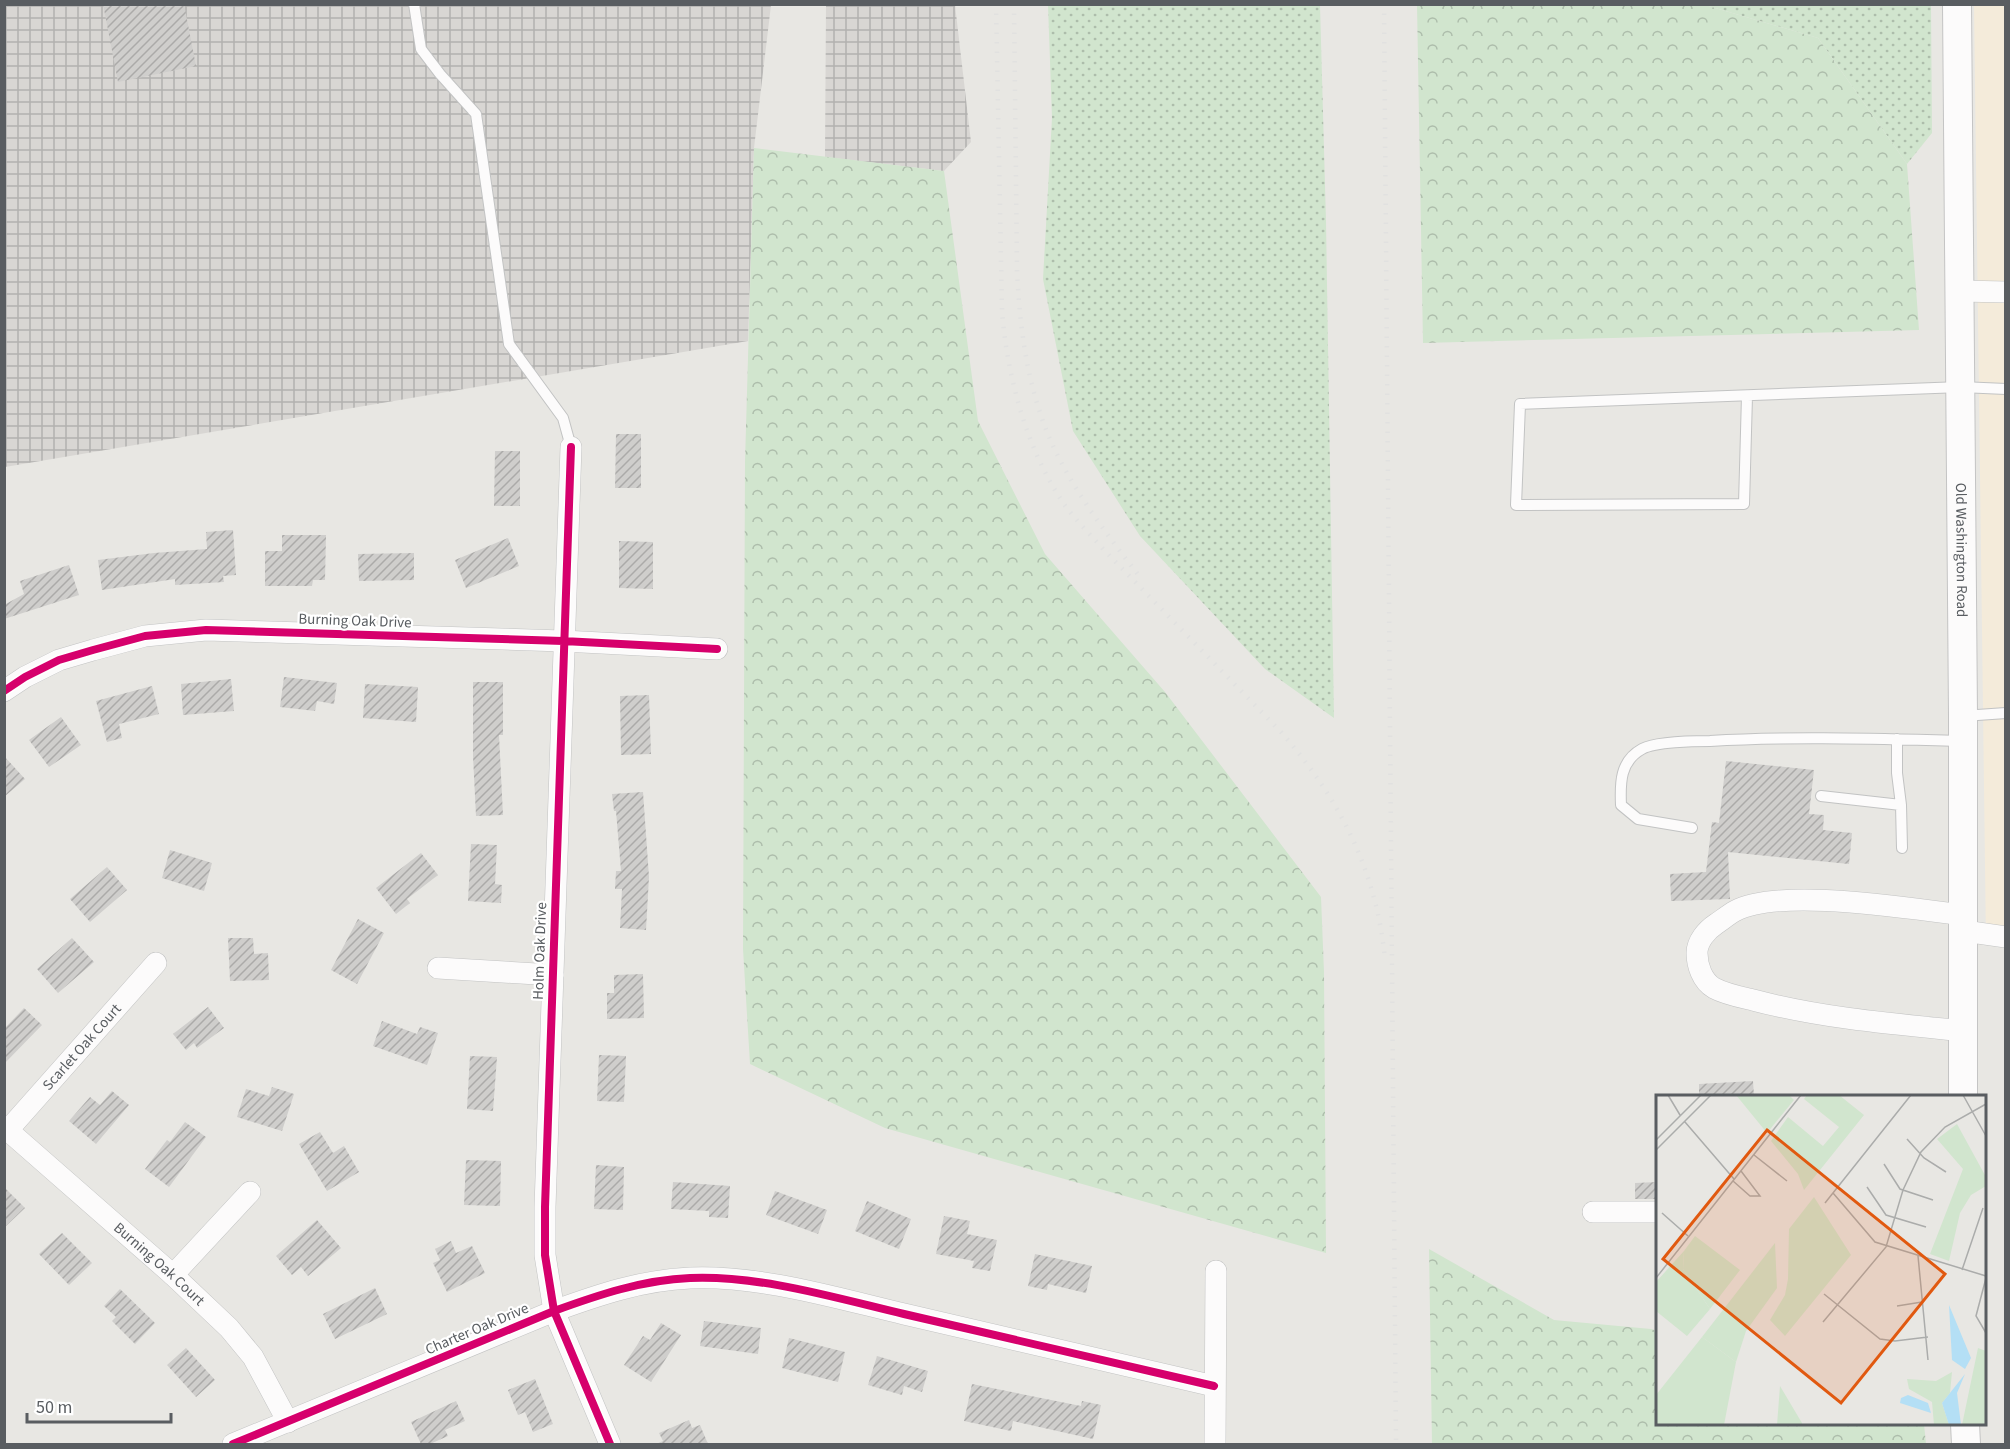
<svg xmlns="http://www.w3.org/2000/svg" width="2010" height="1449" font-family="'Source Sans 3',sans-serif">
<defs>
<pattern id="industrial-grid" width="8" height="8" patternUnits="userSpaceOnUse" patternTransform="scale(1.5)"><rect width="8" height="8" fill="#d8d6d3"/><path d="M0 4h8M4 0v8" fill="none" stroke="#b2b1af"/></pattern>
<pattern id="grass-dots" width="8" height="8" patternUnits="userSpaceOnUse" patternTransform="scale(1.5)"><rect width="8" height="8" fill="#d1e5ce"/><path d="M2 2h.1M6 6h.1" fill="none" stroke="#adbdab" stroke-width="1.8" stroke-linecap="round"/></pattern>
<pattern id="forest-crowns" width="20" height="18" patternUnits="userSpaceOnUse" patternTransform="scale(1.5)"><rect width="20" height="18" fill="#d1e5ce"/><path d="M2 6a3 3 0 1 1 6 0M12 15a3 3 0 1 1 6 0" fill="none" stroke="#adbdab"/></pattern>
<pattern id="building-hatch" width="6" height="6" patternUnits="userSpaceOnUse" patternTransform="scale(1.5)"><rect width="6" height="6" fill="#cfcecc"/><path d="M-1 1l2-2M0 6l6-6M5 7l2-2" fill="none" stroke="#abaaa9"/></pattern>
</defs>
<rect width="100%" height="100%" fill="#e8e7e3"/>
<path fill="#f4ebda" d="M1974 5H2006L2005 947 1986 942Z"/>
<path fill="url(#industrial-grid)" d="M5 5H771L754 148 748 341 5 467Z
M826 5H955L971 142 944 171 825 157Z"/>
<path fill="url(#grass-dots)" d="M1048 5H1320L1326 221 1334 718 1265 669 1140 536 1073 431 1043 279 1052 118Z
M1705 5H1931L1932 133 1907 164 1818 38Z"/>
<path fill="url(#forest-crowns)" d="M1417 5H1705L1818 38 1907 164 1919 330 1423 343Z
M754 148 944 171 978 421 1045 554 1165 692 1321 897 1324 972 1326 1253 885 1128 750 1064 743 949 745 462Z
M1429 1249 1554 1320 1651 1329 1657 1331 1658 1424H1924L1926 1444H1432Z"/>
<path fill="url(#building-hatch)" d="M103 4H184L196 66 118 82Z
M616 434H641V488H615Z
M495 451H520V506H494Z
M233 530 236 575 223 576 224 582 175 585V579L102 590 98 560 154 553 207 549 206 532Z
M282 535H326L325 580H313L312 586H265V551H282Z
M508 538 519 566 466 588 455 560Z
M619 541 653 542V589L619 588Z
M414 553V580L359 581 358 554Z
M69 565 79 595 4 619V605L24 594 20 581Z
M284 677 337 683 334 704 317 701 315 711 280 707Z
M231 679 234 711 183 715 181 684Z
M473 682H503V735H499L503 815 476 816 473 756Z
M365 684 418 687 416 722 363 718Z
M152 686 159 714 119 724 122 738 107 742 96 701Z
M649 695 651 754 621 755 620 696Z
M61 717 81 745 49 767 29 740Z
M4 756 25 779 4 797Z
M1726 761 1814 770 1809 814 1824 815 1823 830 1852 833 1849 864 1728 852 1730 899 1671 901 1670 874 1706 872 1712 822 1719 823Z
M643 792 649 877 646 930 620 928 622 889H615L616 871H621L616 811H614L612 794Z
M471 844 497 845 495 884 502 885 501 903 468 901Z
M170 850 212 863 204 891 162 878Z
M421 853 438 875 407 899 410 903 396 914 376 888Z
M107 867 127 890 90 922 70 899Z
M358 919 384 933 357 984 331 970Z
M72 938 94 962 58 993 37 969Z
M228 938H253L254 954 268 953 269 980 230 981Z
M643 974 644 1018 607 1019V993H614V975Z
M208 1007 224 1028 197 1048 194 1043 186 1050 173 1034Z
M24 1008 42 1025 4 1064V1029Z
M382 1021 417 1034 420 1027 438 1033 427 1065 373 1046Z
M599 1055 626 1056 624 1102 597 1101Z
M470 1056 497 1057 493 1111 467 1109Z
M1753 1081 1754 1096H1699V1084Z
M272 1087 294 1094 282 1131 237 1117 246 1089 269 1096Z
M112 1091 129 1105 96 1144 69 1121 90 1097 100 1105Z
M185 1122 206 1137 169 1187 145 1169 167 1140 170 1142Z
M320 1132 333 1153 344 1146 359 1172 327 1191 299 1144Z
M466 1160 501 1161 500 1206 464 1205Z
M596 1165 624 1167 623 1210 594 1209Z
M673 1182 730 1186 728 1218 709 1217V1211L671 1209Z
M1658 1182V1199H1635V1183Z
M4 1187 25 1208 4 1228Z
M775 1191 827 1210 818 1234 766 1215Z
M867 1201 911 1219 899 1249 855 1231Z
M944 1216 970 1221 967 1234 997 1240 990 1271 972 1268 974 1261 936 1254Z
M317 1220 341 1248 308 1276 301 1267 292 1275 276 1256Z
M62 1233 92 1263 69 1285 39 1254Z
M451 1241 456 1253 472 1246 485 1273 447 1292 433 1263 440 1260 435 1249Z
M1035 1254 1092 1266 1086 1293 1048 1284 1047 1290 1028 1286Z
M375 1288 387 1314 335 1339 323 1314Z
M120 1289 155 1323 135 1344 112 1321 116 1317 104 1306Z
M704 1321 761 1328 758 1354 700 1346Z
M661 1323 681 1335 651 1382 624 1365 643 1336 650 1340Z
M789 1338 845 1352 838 1382 782 1368Z
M186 1348 215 1380 196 1397 167 1365Z
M877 1356 928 1371 922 1392 904 1386 902 1395 868 1385Z
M535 1379 553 1424 533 1432 525 1412 518 1415 508 1390Z
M972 1384 1081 1406 1082 1401 1101 1405 1093 1439 1013 1421 1011 1431 964 1421Z
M456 1401 465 1421 445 1430 448 1436 430 1444H421L411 1422Z
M689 1420 692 1428 700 1425 708 1444H656L663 1441 659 1433Z"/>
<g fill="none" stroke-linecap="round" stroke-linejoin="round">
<defs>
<path id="service" d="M414 4 421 49 440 74 476 114 509 344 563 418 571 447
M1747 396 1744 504 1516 505 1520 404 1961 387 2006 389
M1963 716 2006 713
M1897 739V773L1901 805 1902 848
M1821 796 1901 805
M1692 828 1638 819 1621 805C1620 783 1620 761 1642 749 1655 742 1694 741 1710 741 1794 736 1879 739 1963 741"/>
<g id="minor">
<path d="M1960 291 2006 292"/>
<path d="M571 447 545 1207V1255L554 1311 610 1444"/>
<path d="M4 691 25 677 59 660 93 650 145 636 206 630 563 641 717 649"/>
<path d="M1964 931 2006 937"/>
<path d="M438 968 553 975"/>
<path d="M1964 1031C1893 1024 1821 1018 1753 1000 1740 997 1725 994 1714 988 1702 981 1697 965 1697 953 1697 941 1707 930 1716 924 1722 920 1728 915 1735 911 1781 887 1910 909 1964 915"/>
<path id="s1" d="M4 1127 173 1275 229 1328 253 1357 288 1422"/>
<path id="s2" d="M8 1130 156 963"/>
<path d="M1593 1212H1658"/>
<path d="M173 1275 250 1192"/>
<path d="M233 1444 554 1311C598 1295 642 1280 690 1278 760 1275 836 1298 904 1314 1008 1338 1111 1362 1214 1386"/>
<path d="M1215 1444 1216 1271"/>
</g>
<g id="secondary">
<path id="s3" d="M1957 4 1963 716V1096"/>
<path d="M1965 1424 1966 1444"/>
</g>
</defs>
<use href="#service" stroke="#c2c3c3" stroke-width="12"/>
<use href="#minor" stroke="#c2c3c3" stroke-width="22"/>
<use href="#secondary" stroke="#c4c4c4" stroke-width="30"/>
<use href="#service" stroke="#fcfbfb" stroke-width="10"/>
<use href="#minor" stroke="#fcfbfb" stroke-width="21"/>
<use href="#secondary" stroke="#fcfbfb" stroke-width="28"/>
<path stroke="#e1e1e0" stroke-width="4.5" stroke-dasharray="1.5 8" stroke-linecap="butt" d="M996 4 1002 311C1007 376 1027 451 1064 504 1076 521 1091 535 1104 550L1281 732C1340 800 1376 869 1385 959
M1014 4 1017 270C1020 335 1029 401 1060 460 1082 502 1111 540 1140 577
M1384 4 1396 1444"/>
<defs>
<path id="cycleway" d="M571 447 545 1207V1255L554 1311 610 1444
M4 691 25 677 59 660 93 650 145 636 206 630 563 641 717 649
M233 1444 554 1311C598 1295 642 1280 690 1278 760 1275 836 1298 904 1314 1008 1338 1111 1362 1214 1386"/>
</defs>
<use href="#cycleway" stroke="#fff" stroke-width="11"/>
<use href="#cycleway" stroke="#d6006c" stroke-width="8"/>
</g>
<g text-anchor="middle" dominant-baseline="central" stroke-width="4.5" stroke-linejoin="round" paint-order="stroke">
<g font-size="15" fill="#595d61" stroke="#fff">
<text stroke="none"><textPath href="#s3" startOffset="546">Old Washington Road</textPath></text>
<text transform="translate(355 621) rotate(2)">Burning Oak Drive</text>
<text transform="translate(540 951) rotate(-88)">Holm Oak Drive</text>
<text stroke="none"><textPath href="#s2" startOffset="111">Scarlet Oak Court</textPath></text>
<text stroke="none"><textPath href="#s1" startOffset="207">Burning Oak Court</textPath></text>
<text transform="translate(477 1329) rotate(-23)">Charter Oak Drive</text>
</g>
</g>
<g transform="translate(1656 1095)">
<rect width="330" height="330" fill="#e8e7e3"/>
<path d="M119 148 121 193 90 236 80 267 46 242ZM28 156 27 174 54 214 31 241 0 216V187Z" fill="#d1e5ce"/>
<path d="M80 0H133L138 5 111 38ZM151 0H183L208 20 148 95 142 79 115 46 132 22 167 51 183 32 148 4ZM301 29 330 82V91L315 100 304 118 293 166 274 159 307 74 281 44ZM158 102 195 160 129 241 114 225 129 200 132 184 133 134ZM39 141 84 175 54 214 27 174 28 156ZM46 242 80 267 68 330H0V300ZM322 253 330 256V330H306ZM296 277 294 298 286 308 293 330H278L276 307 253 294 251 284 280 286ZM124 291 146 328V330H121Z" fill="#d1e5ce"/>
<path d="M293 210 315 263 309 274 296 265ZM309 279 301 298 305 330H293L286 308ZM252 300 272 308 275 318 244 308 245 303Z" fill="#b4dff5"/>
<path fill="none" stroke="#abacab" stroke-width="1.5" d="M12 0 24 20M307 0 330 41M29 27 78 84M251 44 268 63 290 77M0 45 45 0M0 55 55 0M98 60 131 86M228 69 244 94 277 105M77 86 94 101H104L85 76M211 92 230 120 270 132M177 98 219 147 330 181M169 108 255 0M6 118 32 141M262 161 272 265M306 175 327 113M0 183 145 0M330 183 320 221 330 238M168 199 224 244 239 246 272 242M241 211 266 207M167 227 230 152 247 95 265 57 289 32 330 9"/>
<path fill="#e15910" fill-opacity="0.15" stroke="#e15910" stroke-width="3" d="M111 35 289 179 185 308 7 164Z"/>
<rect width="330" height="330" fill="none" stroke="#595d61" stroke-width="3"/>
</g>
<rect width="2010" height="1449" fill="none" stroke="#595d61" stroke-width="12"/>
<path d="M27 1413v9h144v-9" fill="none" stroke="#595d61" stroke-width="3"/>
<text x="36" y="1413" font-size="18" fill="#595d61" stroke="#ffffff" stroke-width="4.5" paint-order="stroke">50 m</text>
</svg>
